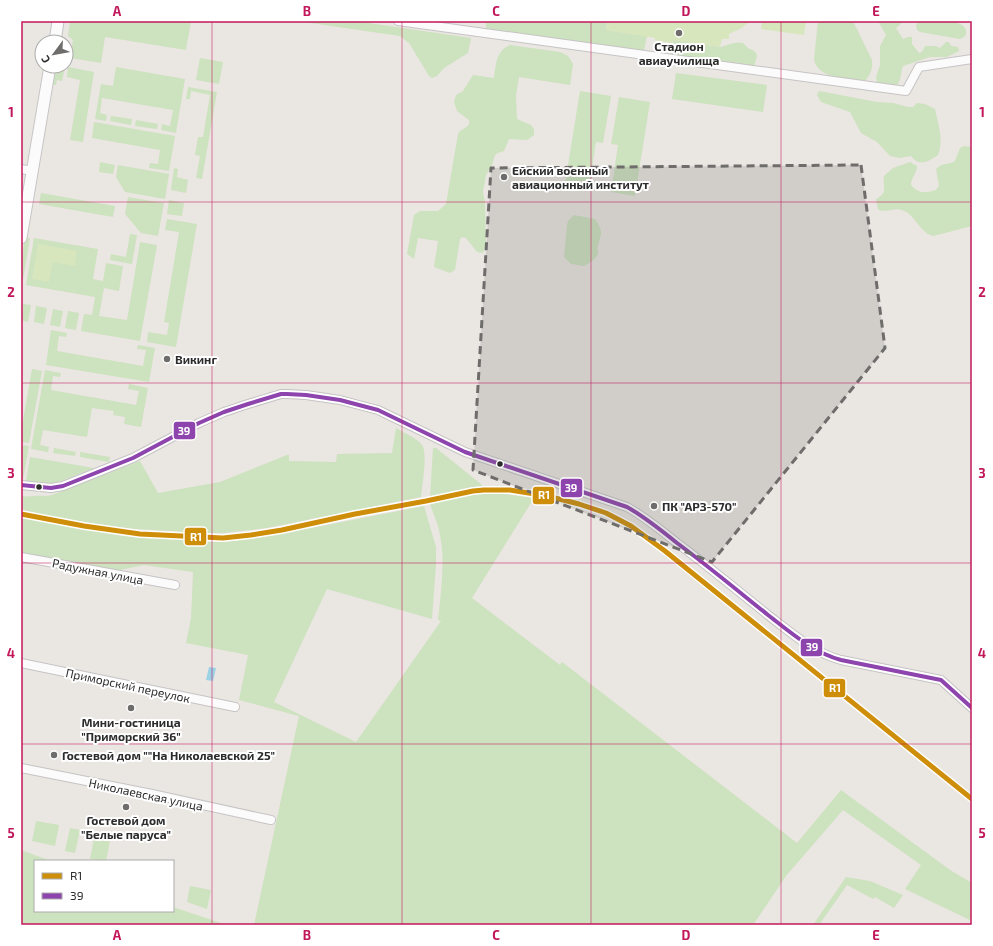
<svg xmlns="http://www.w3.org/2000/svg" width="993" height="946" font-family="'Exo 2',sans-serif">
<rect width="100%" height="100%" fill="#eae6e2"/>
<path fill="#cde2be" d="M70 21H191L186 50 105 37 101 63 70 58 73 40 68 36Z
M297 21H355L471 38 468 53 444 68 437 76 432 78 429 76 409 43 400 36Z
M486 21H601L607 22 606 30 647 36 644 51 486 29Z
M818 21H853L872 60C873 68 871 73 866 80 851 81 816 78 814 59Z
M878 21H904L896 28 903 39 908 37H912V44L919 53 922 52 925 46H936L940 48 946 42H949L951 46 958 47 959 51 947 57H930L903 66C900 74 902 82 895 87L880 84 877 82 876 77 880 65V46L886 35Z
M918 21C922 21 926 21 931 21 939 21 968 19 966 33 966 36 963 38 960 39L920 32 917 30 916 25Z
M673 40 720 47C729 45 735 41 743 43L749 49 753 50 756 53 757 56 754 66 670 55Z
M510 45 560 52 568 56 573 64 570 85 519 77 516 96 517 119 531 125 534 129V135L527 140 509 139 504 151 498 153 495 155 492 165 486 175 483 192 485 202 486 243 483 253 477 252 466 238 462 237 460 239 455 270 450 273 434 267 438 241 418 238 414 259 407 254 414 215 420 211H438L446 204 458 134C461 128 467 129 469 124V120L457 111 454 102 456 95 463 91 473 75 494 78C496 64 496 51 510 45Z
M200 58 223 62 219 84 196 80Z
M54 66 65 67 62 81 57 80 56 85 51 84Z
M68 67 94 72 83 142 70 140 80 80 67 77Z
M116 67 185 79 176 133 161 130 162 124 170 126 173 110 102 98 100 113 107 115 106 121 95 119 101 84 113 86Z
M676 73 767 85 763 112 672 99Z
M188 87 217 92 202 179 196 178 200 156 195 155 198 137H203L210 95 191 91 190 99H186Z
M580 91 611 96 603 143 596 142 589 188 565 184Z
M819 91 877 102 893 103 908 107H913L917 103 925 104 935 109C938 124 944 140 938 155 928 162 919 167 911 156L900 158 890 156 877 142 861 133 850 112 821 102 817 95Z
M619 97 650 102 635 196 611 192 618 145 611 144Z
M111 116 132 119 131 125 110 121Z
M136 120 158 124 157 129 135 126Z
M94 122 175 136 169 171 149 168 150 163 158 164 160 150 92 138Z
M964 146 971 147 972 149V226L933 236C919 232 915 214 902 210 893 207 885 214 878 209L876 199C889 192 882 188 884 176L893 168 910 162 917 166C917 173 911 178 911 185 918 194 926 193 936 190L939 186 936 169 941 165 951 163 955 161 960 148Z
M100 162 115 165 113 174 99 172Z
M118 165 169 174 165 199 125 192 116 177Z
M174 168 178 169 177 177 188 180 186 193 171 190Z
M41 193 115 206 113 217 39 204Z
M128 197 164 203 158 236 141 233 125 214Z
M169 200 184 203 182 216 167 214Z
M574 215 595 219C604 232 601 233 598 246 597 249 598 249 598 253 597 259 589 263 584 266L571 264 564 257 567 225 568 221Z
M167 219 197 224 176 347 147 342 148 332 167 335 169 323 164 322 179 232 165 230Z
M130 234 137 235 132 264 110 260 111 254 126 257Z
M25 237 30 238 21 292V263Z
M34 238 98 249 93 279 103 281 106 263 123 266 119 291 104 288 99 316 127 320 140 242 157 245 140 341 81 331 84 314 92 315 95 297 26 285Z
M23 304 31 305 28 322 21 320Z
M36 306 47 308 44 324 34 322Z
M53 309 63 311 60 327 50 325Z
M68 311 79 313 76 330 65 328Z
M51 330 67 333 66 337 59 336 57 351 143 366 146 350 137 349 138 345 155 348 149 382 46 365Z
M32 369 42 371 29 443 21 442V432Z
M45 370 61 373 60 377 53 376 51 390 136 405 139 391 128 389 129 384 148 388 141 427 124 424 125 417 113 415 114 411 92 408 87 437 43 430 40 445 49 447 48 452 31 449Z
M396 428C404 433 416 437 422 445 428 453 422 486 421 497L267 528 224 533H206L118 528 21 511V496C26 497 30 496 35 496 40 495 46 497 52 495L140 461 158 493 220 482 287 455H289V461L336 462 337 454 392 453Z
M21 445 29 446 23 480H21Z
M54 448 76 452 75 456 53 453Z
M433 448H436L481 484 483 487 466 489 430 498Z
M80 452 110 457 109 462 80 457Z
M30 457 94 468 51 485 26 481Z
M481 493H496L534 498 472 598 560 665 562 662 797 843 841 790 950 870 972 883V921L905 889 921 865 843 810 786 876 753 925H254L299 716 239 700 248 655 186 643 191 618 193 572 144 565 115 571 21 553V517L123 536 213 542 234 541 270 536 424 506 436 547V564L432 619 327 589 274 702 356 742 441 621 438 620C441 591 446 559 439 530 437 521 433 513 430 504Z
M36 821 59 825 55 846 32 841Z
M70 828 80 830 75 853 65 851Z
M95 833 111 836 106 861 90 859Z
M21 850 51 861H35V911H173V907L227 925H21Z
M846 877 870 881 903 895 894 908 875 897 873 899 847 885 819 925H813Z
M190 886 211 890 207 909 187 902Z"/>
<path fill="#d7e6bc" d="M601 21H750L742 28 729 34V39H722L720 47 673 40 672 43 655 40V38L606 30 607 22Z
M762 21H806L804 35 761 29Z
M38 244 77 251 75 266 53 262 49 282 32 279Z"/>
<path fill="#9cd2e6" d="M209 667 216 668 213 681 206 680Z"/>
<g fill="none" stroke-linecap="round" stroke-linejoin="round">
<defs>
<path id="street" d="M398 21 906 91 919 67 972 59
M21 169 33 171
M21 485 51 488 63 486 133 458 199 423 224 412 248 404 281 394H287L306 395 340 400 378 410 465 452 627 507C645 517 661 530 677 543 708 566 738 591 768 615 790 632 814 653 841 660L941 680 972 708
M21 557 175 585
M21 663 235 707
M21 768 152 794 271 820"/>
<path id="secondary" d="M55 42 58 21
M21 238 50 66"/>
</defs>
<use href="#street" stroke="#c6c4c4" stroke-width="10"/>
<use href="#secondary" stroke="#c6c4c4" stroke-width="13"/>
<use href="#street" stroke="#fcfbfb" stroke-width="8"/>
<use href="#secondary" stroke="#fcfbfb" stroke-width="11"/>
<defs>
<path id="bus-1" d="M21 485 51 488 63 486 133 458 199 423 224 412 248 404 281 394H287L306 395 340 400 378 410 465 452 627 507C645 517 661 530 677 543 708 566 738 591 768 615 790 632 814 653 841 660L941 680 972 708"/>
</defs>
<use href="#bus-1" stroke="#fff" stroke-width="7"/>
<use href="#bus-1" stroke="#8e44ad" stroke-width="4"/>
<defs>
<path id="rail-1" d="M21 514 84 526 140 534 223 538 251 535 282 530 355 514 426 501 473 491 484 490H510L547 496 579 504 606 513 631 526 665 551 972 799"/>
</defs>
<use href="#rail-1" stroke="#fff" stroke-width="8"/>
<use href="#rail-1" stroke="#ce8e09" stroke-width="5"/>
</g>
<path fill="#6e6d6c" fill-opacity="0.2" stroke="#6e6d6c" stroke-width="3" stroke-dasharray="8 5" stroke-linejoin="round" d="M861 165 885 348 712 562 473 470 491 168Z"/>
<path fill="none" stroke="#c2185b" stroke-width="1" stroke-opacity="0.55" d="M212 21V925M402 21V925M591 21V925M781 21V925M21 202H972M21 383H972M21 563H972M21 744H972"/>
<g fill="#6e6d6c" stroke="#fff" stroke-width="1.5">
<circle cx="679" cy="33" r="4"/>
<circle cx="504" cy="177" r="4"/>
<circle cx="167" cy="359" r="4"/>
<circle cx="654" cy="506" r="4"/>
<circle cx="131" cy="708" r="4"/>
<circle cx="54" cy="755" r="4"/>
<circle cx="126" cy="807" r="4"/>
</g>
<g fill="#2c2c2c" stroke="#fff" stroke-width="1.5">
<circle cx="500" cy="464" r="3.5"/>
<circle cx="39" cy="487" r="3.5"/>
</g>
<g text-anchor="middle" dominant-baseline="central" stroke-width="4" stroke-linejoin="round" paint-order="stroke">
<g font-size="12" font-weight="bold" fill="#2c2c2c" stroke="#fff" text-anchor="start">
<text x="679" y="46" text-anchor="middle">Стадион<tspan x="679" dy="14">авиаучилища</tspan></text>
<text x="512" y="170">Ейский военный<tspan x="512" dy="14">авиационный институт</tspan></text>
<text x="175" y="359">Викинг</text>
<text x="662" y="506">ПК "АРЗ-570"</text>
<text x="131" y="722" text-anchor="middle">Мини-гостиница<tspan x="131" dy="14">"Приморский 36"</tspan></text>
<text x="62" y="755">Гостевой дом ""На Николаевской 25"</text>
<text x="126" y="820" text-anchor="middle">Гостевой дом<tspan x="126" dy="14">"Белые паруса"</tspan></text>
</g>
<g font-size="12" fill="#2c2c2c" stroke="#fff">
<text transform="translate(98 571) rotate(11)">Радужная улица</text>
<text transform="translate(128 685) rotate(12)">Приморский переулок</text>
<text transform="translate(146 794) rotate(12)">Николаевская улица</text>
</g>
</g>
<g stroke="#fff" stroke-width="1.5">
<rect x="173" y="421" width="23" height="19" rx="4" fill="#8e44ad"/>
<rect x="560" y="478" width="23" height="20" rx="4" fill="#8e44ad"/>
<rect x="532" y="486" width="23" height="19" rx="4" fill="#ce8e09"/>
<rect x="184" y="527" width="23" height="19" rx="4" fill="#ce8e09"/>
<rect x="800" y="638" width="23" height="19" rx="4" fill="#8e44ad"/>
<rect x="823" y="678" width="23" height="20" rx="4" fill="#ce8e09"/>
</g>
<g font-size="11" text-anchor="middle" font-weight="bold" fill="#fff">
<text x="184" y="435">39</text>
<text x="571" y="492">39</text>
<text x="544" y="499">R1</text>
<text x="196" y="541">R1</text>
<text x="812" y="651">39</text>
<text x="835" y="692">R1</text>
</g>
<rect width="993" height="946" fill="none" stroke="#ffffff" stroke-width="44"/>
<rect x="34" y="860" width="140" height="52" fill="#ffffff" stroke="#ababab"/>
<rect x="42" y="873" width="20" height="6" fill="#ce8e09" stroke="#ababab"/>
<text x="70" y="880" font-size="12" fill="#2c2c2c">R1</text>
<rect x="42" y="893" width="20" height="6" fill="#8e44ad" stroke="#ababab"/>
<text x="70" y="900" font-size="12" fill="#2c2c2c">39</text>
<g transform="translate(54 54) rotate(238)"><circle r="19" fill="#ffffff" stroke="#ababab"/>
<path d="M0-3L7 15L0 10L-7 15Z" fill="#6e6d6c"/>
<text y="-6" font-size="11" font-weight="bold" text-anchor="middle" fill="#2c2c2c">С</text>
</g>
<rect x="22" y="22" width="949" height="902" fill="none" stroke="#c2185b" stroke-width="1.5"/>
<g font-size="13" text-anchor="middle" font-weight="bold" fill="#c2185b">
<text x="117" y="16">A</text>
<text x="307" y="16">B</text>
<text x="496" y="16">C</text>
<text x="686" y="16">D</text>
<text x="876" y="16">E</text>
<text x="11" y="117">1</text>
<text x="982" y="117">1</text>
<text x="11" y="297">2</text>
<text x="982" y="297">2</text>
<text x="11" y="478">3</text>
<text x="982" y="478">3</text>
<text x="11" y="658">4</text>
<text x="982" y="658">4</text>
<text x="11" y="838">5</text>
<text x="982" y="838">5</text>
<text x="117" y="940">A</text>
<text x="307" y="940">B</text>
<text x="496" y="940">C</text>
<text x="686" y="940">D</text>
<text x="876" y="940">E</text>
</g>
</svg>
